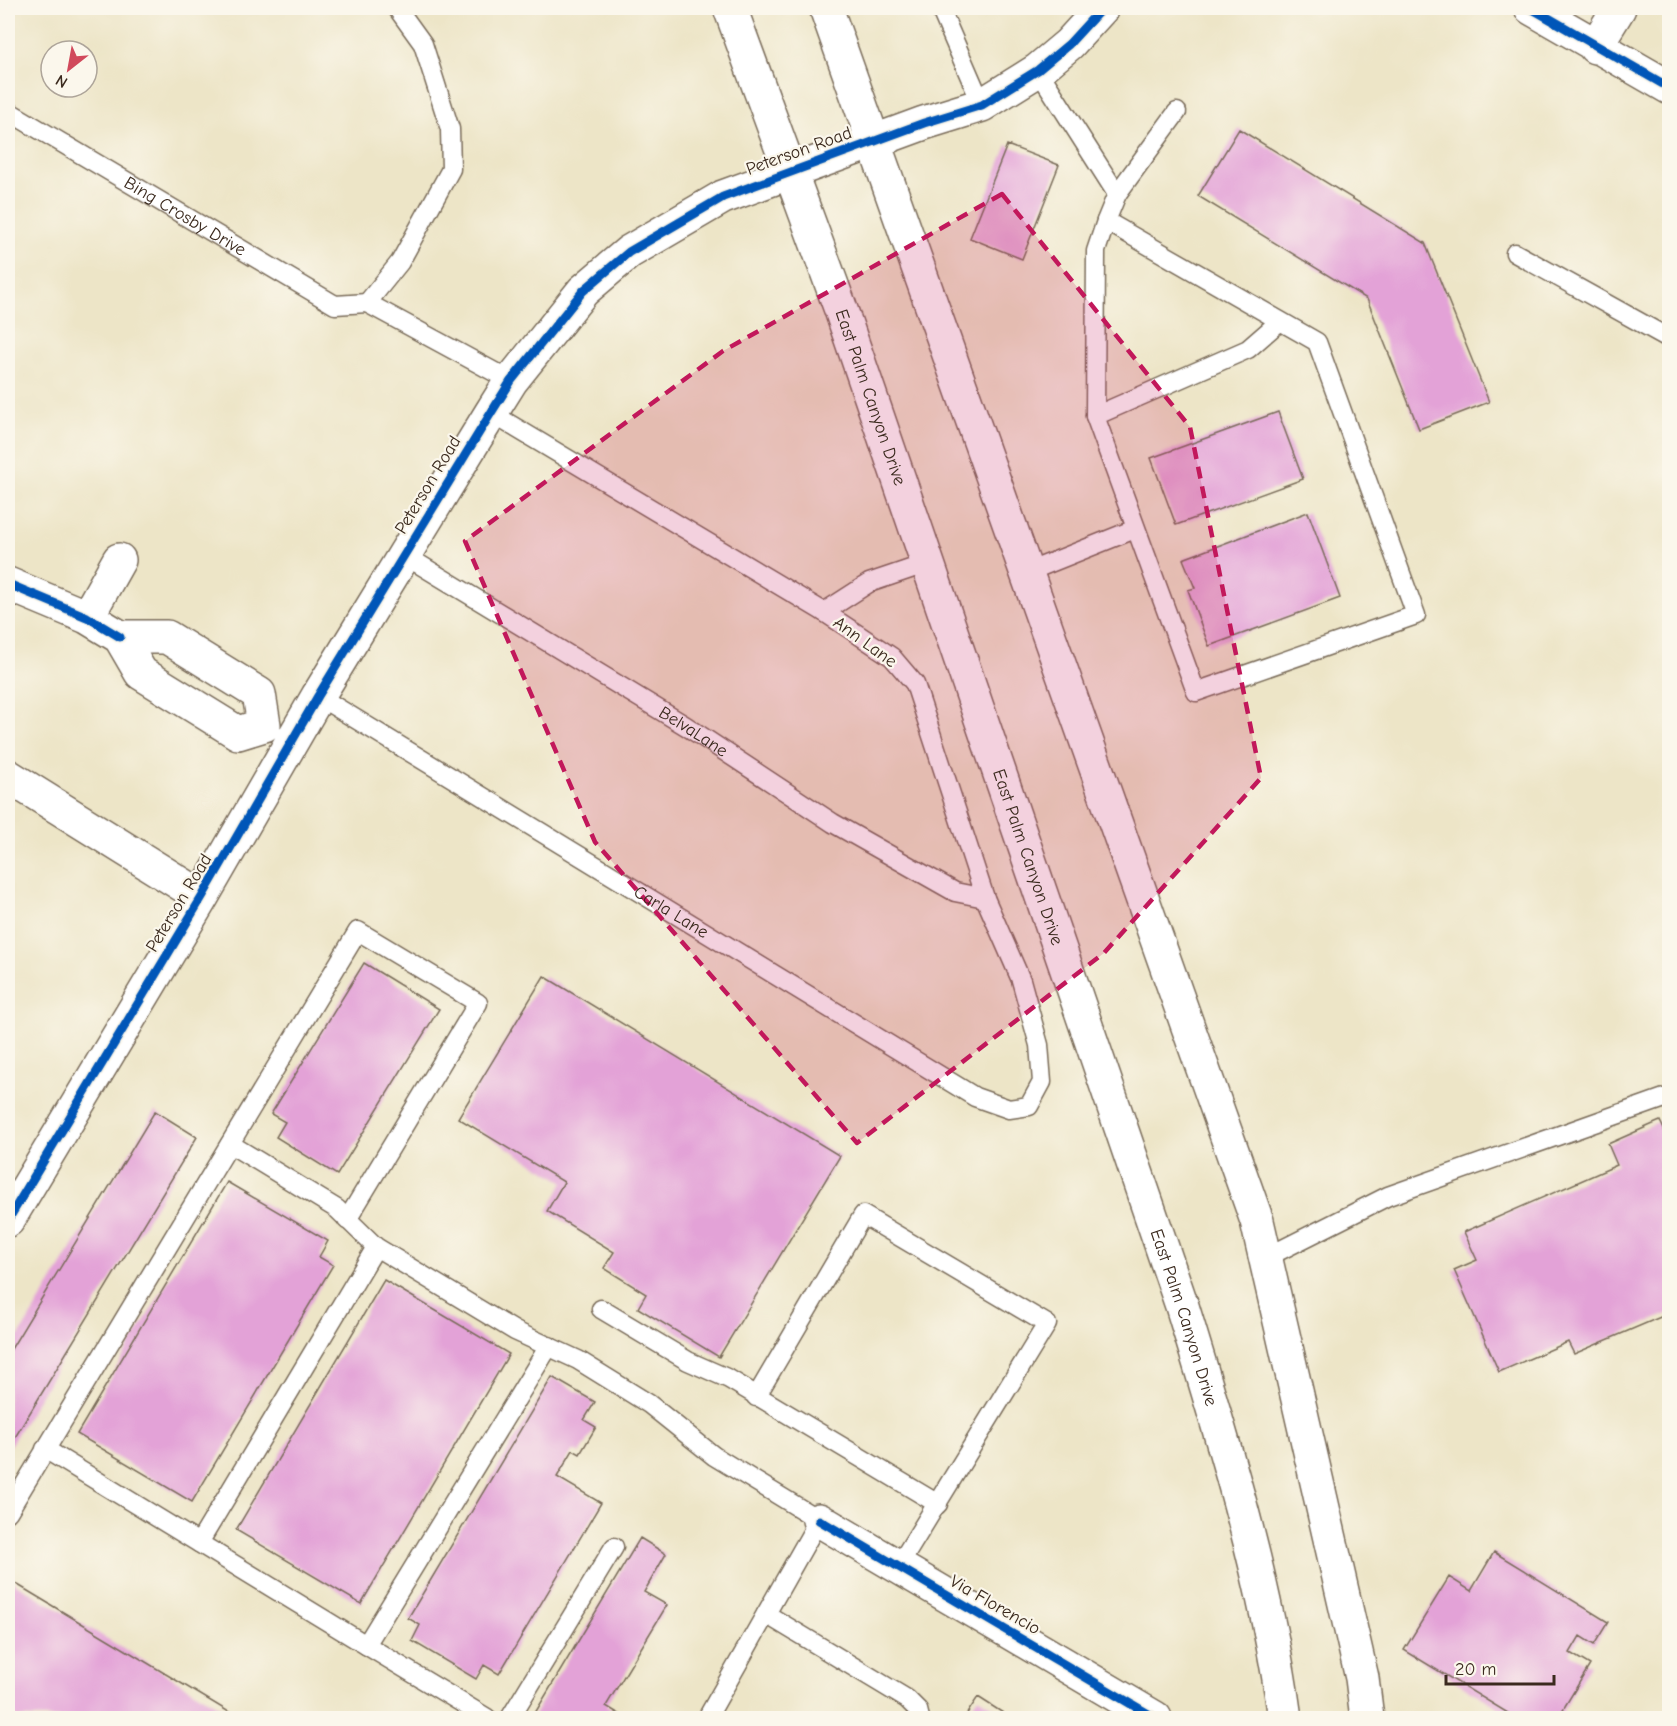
<svg xmlns="http://www.w3.org/2000/svg" width="1677" height="1726" font-family="'Comic Neue',sans-serif">
<rect width="100%" height="100%" fill="#fbf7ec"/>
<filter id="ink" filterUnits="userSpaceOnUse"><feTurbulence type="fractalNoise" baseFrequency=".0167" numOctaves="2"/><feDisplacementMap in="SourceGraphic" scale="12" xChannelSelector="R" yChannelSelector="G"/><feConvolveMatrix kernelMatrix="1 2 1 2 8 2 1 2 1" color-interpolation-filters="sRGB"/></filter>
<filter id="wash" filterUnits="userSpaceOnUse"><feTurbulence type="fractalNoise" baseFrequency=".008" numOctaves="4" result="noise"/><feDisplacementMap in="SourceGraphic" scale="24" xChannelSelector="R" yChannelSelector="G"/><feGaussianBlur stdDeviation="1.35" result="paint"/><feColorMatrix in="noise" values="0 0 0 0 0 0 0 0 0 0 0 0 0 0 0 0 0 1.4 0 .05"/><feComposite in="paint" operator="in"/></filter>
<g filter="url(#wash)">
<rect width="100%" height="100%" fill="#ede5c7"/>
<g id="blocks">
<path fill="#e3a2d7" d="M1239 129 1425 243 1489 402 1419 429 1367 299 1198 196Z
M1007 145 1059 165 1022 259 970 238Z
M1278 412 1303 479 1176 525 1151 458Z
M1308 512 1340 598 1209 646 1188 590 1195 588 1183 559Z
M364 963 439 1009 337 1175 276 1137 285 1122 271 1114Z
M544 976 840 1156 719 1357 638 1308 646 1294 604 1268 614 1252 547 1211 564 1182 458 1118Z
M155 1111 197 1137 8 1449V1354Z
M1660 1121 1670 1142V1313L1574 1354 1568 1342 1499 1372 1454 1270 1477 1260 1464 1232 1617 1165 1608 1144Z
M227 1182 328 1241 319 1257 333 1265 192 1502 77 1434Z
M384 1280 509 1354 361 1604 236 1530Z
M552 1377 595 1402 584 1420 596 1427 580 1454 573 1450 557 1477 601 1503 499 1674 484 1665 476 1679 412 1641 420 1625 408 1618Z
M640 1538 666 1554 644 1592 667 1605 606 1706 626 1718H532Z
M1494 1552 1608 1622 1594 1645 1580 1636 1570 1653 1590 1665 1562 1711 1574 1718H1516L1404 1650 1449 1577 1471 1591Z
M8 1579 239 1718H18L8 1712Z
M978 1697 1011 1718H964Z"/>
</g>
</g>
<g filter="url(#ink)">
<use href="#blocks" fill-opacity="0" stroke="#796b59" stroke-width="1.5"/>
<g fill="none" stroke-linecap="round" stroke-linejoin="round">
<defs>
<g id="service">
<path d="M940 8 982 105"/>
<path d="M1038 70 1117 194 1106 221 1317 342 1416 615 1196 692 1095 416 1248 349 1279 322"/>
<path id="s1" d="M8 111 335 305 367 303"/>
<path d="M1117 194 1177 112"/>
<path d="M1515 253 1670 339"/>
<path d="M367 303 400 262 451 169 450 129 423 44 397 8"/>
<path d="M367 303 511 381"/>
<path d="M1095 416 1096 251 1106 221"/>
<path id="s2" d="M404 555 686 726 833 823 955 892 985 898"/>
<path d="M1025 573 1135 529"/>
<path d="M824 612 869 583 928 563"/>
<path id="s3" d="M318 696 975 1097 1009 1109 1029 1106 1042 1082 1039 1045 1021 980 985 898 915 684 892 657 824 612 491 413"/>
<path d="M230 1144 337 1209 376 1247 515 1331 578 1360 649 1404 714 1456 819 1520 707 1718"/>
<path d="M1265 1258 1388 1196 1670 1096"/>
<path d="M601 1309 688 1361 729 1379 938 1504"/>
<path d="M756 1397 863 1215 1047 1324 898 1567"/>
<path d="M45 1449 366 1645"/>
<path d="M8 1512 358 931 478 1003 347 1220"/>
<path d="M199 1543 376 1247"/>
<path d="M766 1614 907 1699 918 1710 920 1718"/>
<path d="M487 1718 366 1645 549 1346"/>
<path d="M510 1718 614 1547"/>
</g>
<path id="minor" d="M1531 8 1670 88
M1595 47 1619 8
M8 584 87 617 120 637
M87 617 119 560
M120 637H167L259 694 264 725 238 733 141 673Z
M8 776 202 897
M8 1220 202 897 318 696 491 413 511 381 583 291 629 252 723 197 924 123 982 105 1038 70 1069 44 1102 8
M819 1520 1155 1718"/>
<g id="primary">
<path id="s4" d="M730 8 840 307 1182 1306C1223 1440 1266 1579 1285 1718"/>
<path d="M826 8 1257 1221 1362 1678 1367 1718"/>
</g>
</defs>
<use href="#service" stroke="#796b59" stroke-width="21"/>
<use href="#minor" stroke="#796b59" stroke-width="36"/>
<use href="#primary" stroke="#796b59" stroke-width="36"/>
<use href="#service" stroke="#fff" stroke-width="18"/>
<use href="#minor" stroke="#fff" stroke-width="33"/>
<use href="#primary" stroke="#fff" stroke-width="33"/>
<defs>
<path id="cycleway" d="M1531 8 1670 88
M8 584 87 617 120 637
M8 1220 202 897 318 696 491 413 511 381 583 291 629 252 723 197 924 123 982 105 1038 70 1069 44 1102 8
M819 1520 1155 1718"/>
</defs>
<use href="#cycleway" stroke="#fbf7ec" stroke-width="13"/>
<use href="#cycleway" stroke="#0057b8" stroke-width="9"/>
</g>
</g>
<path fill="#c2185b" fill-opacity="0.2" stroke="#c2185b" stroke-width="4.5" stroke-dasharray="12 8" stroke-linejoin="round" d="M1002 194 1190 427 1261 778 1104 953 857 1143 595 842 465 541 723 351Z"/>
<g text-anchor="middle" dominant-baseline="central" stroke-width="4.5" stroke-linejoin="round" paint-order="stroke">
<g font-size="18" fill="#3b2a1e" stroke="#fbf7ec">
<text transform="translate(799 151) rotate(-20)">Peterson Road</text>
<text stroke="none"><textPath href="#s1" startOffset="206">Bing Crosby Drive</textPath></text>
<text stroke="none"><textPath href="#s4" startOffset="414">East Palm Canyon Drive</textPath></text>
<text transform="translate(428 485) rotate(-59)">Peterson Road</text>
<text transform="translate(865 642) rotate(36)">Ann Lane</text>
<text stroke="none"><textPath href="#s2" startOffset="339">BelvaLane</textPath></text>
<text stroke="none"><textPath href="#s4" startOffset="900">East Palm Canyon Drive</textPath></text>
<text transform="translate(179 903) rotate(-59)">Peterson Road</text>
<text stroke="none"><textPath href="#s3" startOffset="414">Carla Lane</textPath></text>
<text stroke="none"><textPath href="#s4" startOffset="1386">East Palm Canyon Drive</textPath></text>
<text transform="translate(995 1605) rotate(30)">Via Florencio</text>
</g>
</g>
<rect width="1677" height="1726" fill="none" stroke="#fbf7ec" stroke-width="30"/>
<g transform="translate(69 69) rotate(211)"><circle r="28" fill="#fbf7ec" stroke="#aea59a" stroke-width="1.5"/>
<path d="M0-4.5L10 22L0 15L-10 22Z" fill="#d1495b"/>
<text y="-9" font-size="16" font-weight="bold" text-anchor="middle" fill="#3b2a1e">N</text>
</g>
<path d="M1446 1675v9h108v-9" fill="none" stroke="#3b2a1e" stroke-width="3"/>
<text x="1455" y="1675" font-size="18" fill="#3b2a1e" stroke="#fbf7ec" stroke-width="4.5" paint-order="stroke">20 m</text>
</svg>
